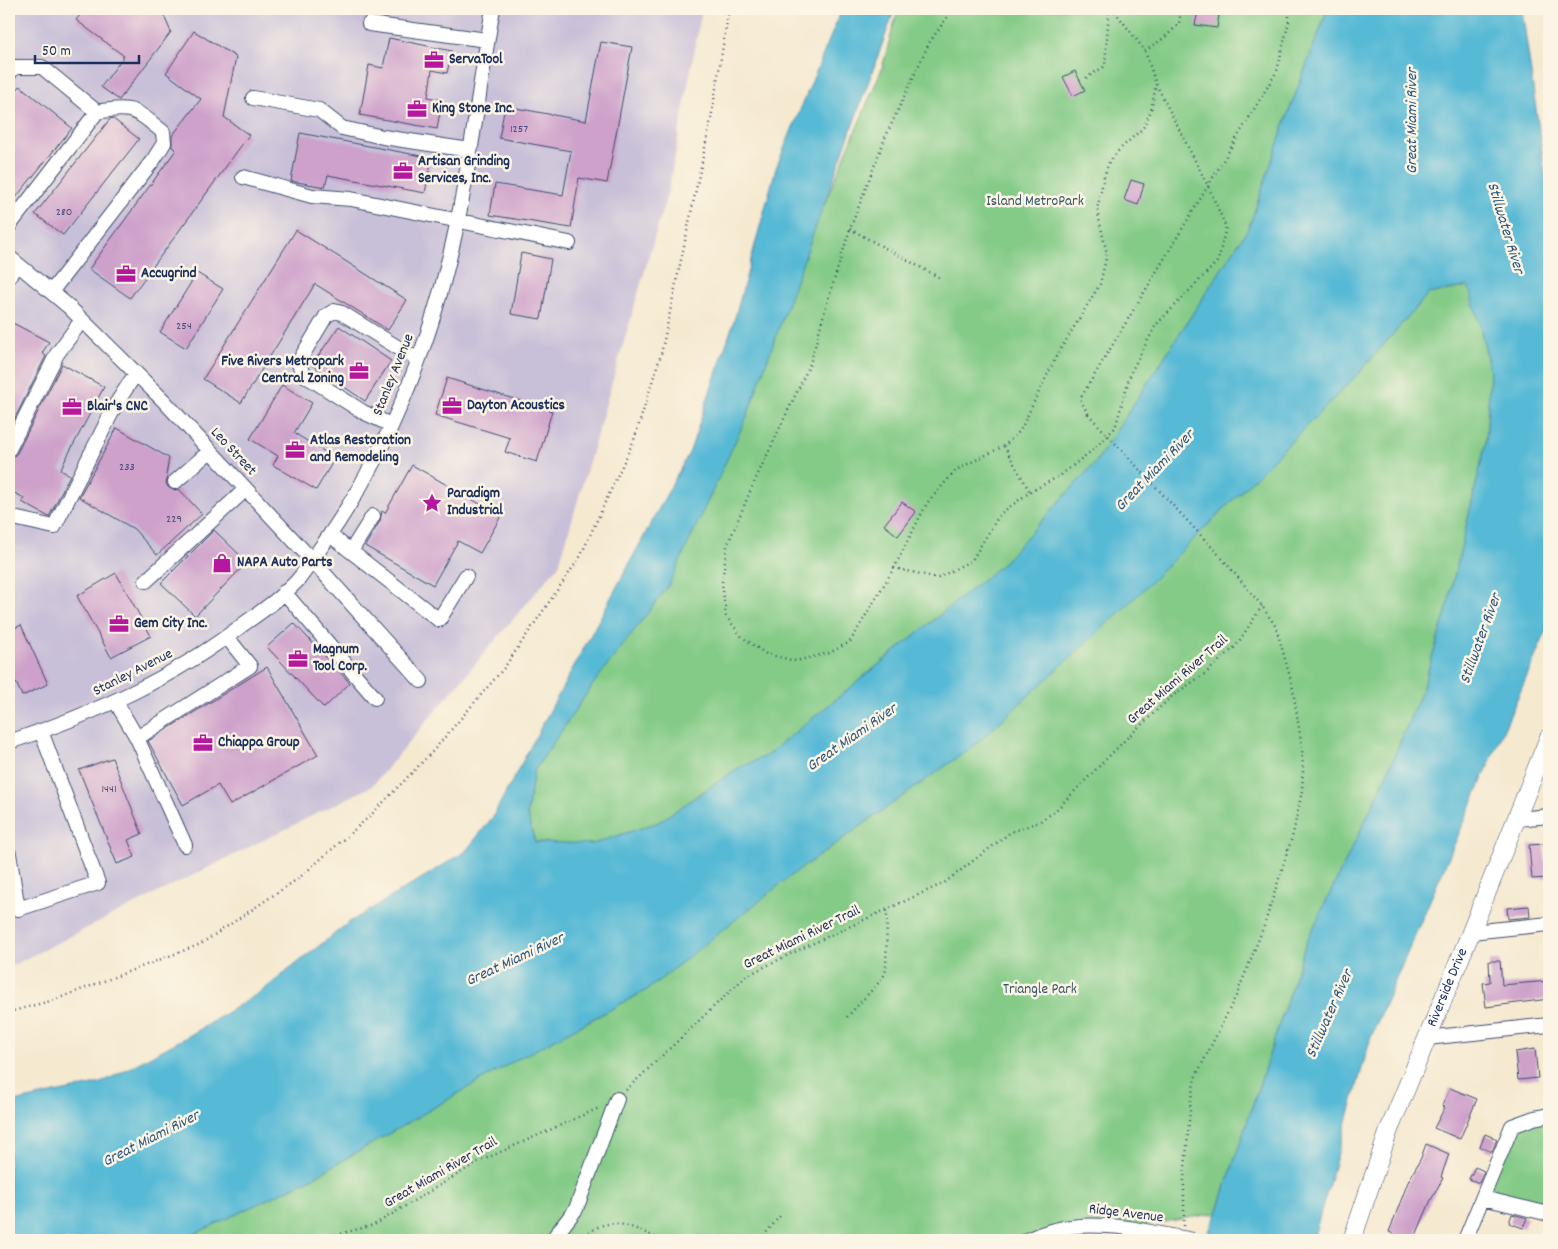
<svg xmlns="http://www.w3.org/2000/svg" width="1558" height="1249" font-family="Dekko,sans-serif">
<rect width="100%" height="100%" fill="#fcf5e5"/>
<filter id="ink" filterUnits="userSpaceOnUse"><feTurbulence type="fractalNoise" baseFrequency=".02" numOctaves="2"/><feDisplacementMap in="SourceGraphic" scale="10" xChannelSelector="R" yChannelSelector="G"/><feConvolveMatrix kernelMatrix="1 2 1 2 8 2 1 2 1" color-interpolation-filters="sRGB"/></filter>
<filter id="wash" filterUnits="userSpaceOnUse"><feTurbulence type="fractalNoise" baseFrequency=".0096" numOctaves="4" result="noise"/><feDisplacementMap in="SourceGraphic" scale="20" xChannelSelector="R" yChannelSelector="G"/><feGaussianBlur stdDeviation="1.12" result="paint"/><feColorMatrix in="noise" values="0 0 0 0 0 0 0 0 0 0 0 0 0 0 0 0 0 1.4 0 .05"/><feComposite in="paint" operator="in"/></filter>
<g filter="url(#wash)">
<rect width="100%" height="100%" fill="#f5e9d0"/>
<path fill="#c8bfd8" d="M9 9H702L669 187 559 565 372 786 9 967Z"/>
<path fill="#84cb87" stroke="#507d72" d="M898 9H1326V14L1289 111 1249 227 1096 462 1000 566 766 756 738 768 659 822 593 844 535 842 527 814 534 771 594 683 747 416 808 243 882 68Z
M1469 286 1480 325 1490 372 1486 442 1445 616 1422 690 1380 790 1306 943 1217 1213 1129 1228 1100 1225 1027 1240H182L314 1177 516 1060 647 990 1137 596 1358 374 1428 294Z
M1549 1115V1214L1483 1198 1512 1126Z"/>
<path fill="#57b9d5" stroke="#39749a" d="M842 9H895L747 416 669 585 594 683 534 771 527 814 535 842 593 844 659 822 738 768 766 756 1000 566 1096 462 1249 227 1289 111 1326 14V9H1522L1549 202V625L1371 1037 1313 1240H1205L1217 1213 1306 943 1380 790 1422 690 1445 616 1486 442 1490 372 1480 325 1468 286 1428 294 1358 374 1137 596 975 745 792 875 647 990 516 1060 314 1177 182 1240H9V1103L101 1083 192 1034 262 991 348 923 465 852 492 818 690 451 734 321 776 168Z"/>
<g id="blocks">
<path fill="#cea1cb" d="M85 9H161L171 32 119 100 101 87 124 56 76 20Z
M1198 11 1219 15 1217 28 1195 25Z
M194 31 236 57 224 117 249 135 130 298 89 269 176 150 172 147V136L201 99 166 73Z
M389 38 452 51 447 73 432 70 428 97 442 100 437 129 360 115 369 65 383 68Z
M601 42 632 47 607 183 579 178 571 228 490 215 495 184 563 195 571 151 499 138 505 106 586 121Z
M1075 71 1085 90 1073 96 1063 77Z
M20 86 72 128 9 206V100Z
M112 118 139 139 63 235 35 214 110 119Z
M300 133 432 158 425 193 328 175 325 187 291 181Z
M1131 180 1144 184 1138 205 1124 200Z
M296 230 407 300 388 330 315 284 241 403 203 379Z
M521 253 551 259 541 319 511 314Z
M197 273 223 289 186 348 160 332Z
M9 321 49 342 42 353 46 356 9 430Z
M339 326 391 361 365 401 312 365Z
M62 364 104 387 60 470 70 475 49 517 22 502 24 498 9 490V458L13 457 17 453Z
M447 378 552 411 537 462 505 452 510 438 435 415Z
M282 385 312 403 294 433 335 458 316 490 273 465 278 456 250 439Z
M117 428 169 458 166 475 168 477 166 483 168 487 173 490 179 489 202 514 157 555 134 529 79 497Z
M412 465 501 516 480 553 458 541 433 585 365 546 380 521 382 511 385 513Z
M902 502 916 512 898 536 884 525Z
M214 530 247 562 195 616 161 583Z
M116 573 151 636 111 657 77 596Z
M294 623 350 683 324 708 267 647Z
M21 625 48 684 22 696 9 667V631Z
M267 667 318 755 230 805 218 785 183 805 148 741Z
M112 758 142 834 128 840 135 857 117 864 79 770Z
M1544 844 1547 878 1532 879 1529 845Z
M1529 906 1530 917 1508 919 1507 908Z
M1489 961H1500L1502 985 1549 981V999L1486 1007 1483 983 1490 982Z
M1535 1049 1538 1078 1518 1080 1515 1052Z
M1450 1088 1477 1099 1460 1139 1434 1128 1445 1107 1442 1106Z
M1485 1134 1497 1139 1492 1152 1480 1147Z
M1426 1144 1449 1154 1441 1177 1443 1178 1431 1200 1414 1240H1407L1389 1232 1408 1182 1421 1158Z
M1475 1167 1484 1171 1479 1183 1469 1179Z
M1512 1214 1527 1218 1523 1228 1509 1223Z"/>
</g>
</g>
<g filter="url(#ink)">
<use href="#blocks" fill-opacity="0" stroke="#3c4b6f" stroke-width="1"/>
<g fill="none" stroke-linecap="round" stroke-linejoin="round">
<defs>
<path id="minor" d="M369 24 487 40
M9 74 14 67H42L97 112
M253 98 319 110 342 128 383 137 470 150
M243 177 312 196 351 199 569 243
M9 226 97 112C133 105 136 110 163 132L164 143 154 159 51 292
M9 257 68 306 163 400 312 560 421 681
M9 277 16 264
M391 425 363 412 303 374 299 364 302 356 326 316 334 311 342 313 418 360
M9 449 57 354 82 320
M175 482 210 451
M9 517 54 527 116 404 136 373
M330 535 439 620 466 576
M351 551 373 516
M146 581 246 489
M284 592 375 698
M116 702 137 738 250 666 227 637
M137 738 185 845
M9 742C94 714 174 678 245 623 261 612 284 595 297 581 306 571 313 558 322 546 387 455 430 347 454 238 471 163 479 85 493 9
M1517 819 1549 816
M9 854 18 909 98 883 41 731
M1471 932 1549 924
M1427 1038 1549 1025
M1483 1198 1549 1214
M552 1240 576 1209 617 1099
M1027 1240C1061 1223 1092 1224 1129 1228
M1465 1240 1512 1126 1534 1118 1549 1115"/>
<g id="major">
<path id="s1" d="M1352 1240 1389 1130 1471 932 1549 737"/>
</g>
</defs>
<use href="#minor" stroke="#3c4b6f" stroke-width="16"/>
<use href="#major" stroke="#3c4b6f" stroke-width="19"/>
<path stroke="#3c4b6f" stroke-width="2.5" stroke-dasharray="1 4" stroke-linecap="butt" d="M953 9 929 43 885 138 850 229 827 303 810 364 752 487 727 546 722 582 726 616 742 637 766 654 796 661 829 653 850 642 894 568 927 503 956 470 1004 446 1020 431 1056 357 1100 284 1107 254 1097 210 1104 176 1109 162 1119 150 1143 128 1151 111 1156 84
M1145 51 1164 38 1179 24 1181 9
M1086 78 1105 66 1109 9
M850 229 942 279
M1088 414 1080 399 1277 71 1289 21V9
M1004 446 1030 492
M894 568 938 578 972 560 1000 514 1030 492 1061 475 1090 452 1115 428 1131 372 1156 325 1218 261 1226 227 1208 186 1156 84 1145 51 1113 9
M9 1012 54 1000 201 944 299 878 370 816 433 751 504 668 580 557 634 440 661 354 711 119 729 9
M847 1017 883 978 886 970 887 910
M626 1090 746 976 790 954 944 883 1011 832 1039 822 1054 812 1125 740 1171 697 1207 672 1236 646 1262 606
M1184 1226V1181L1191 1098 1195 1078 1237 994 1264 926 1293 834 1302 791 1303 770 1302 747 1292 684 1276 627 1262 606 1220 556
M317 1240 374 1225 478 1162 599 1108
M582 1240C608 1210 632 1228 662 1240
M760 1240 780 1216"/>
<use href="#minor" stroke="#fff" stroke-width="14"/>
<use href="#major" stroke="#fff" stroke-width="18"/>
<defs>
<path id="minor-bridge" d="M1129 1228 1193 1240"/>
</defs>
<use href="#minor-bridge" stroke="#3c4b6f" stroke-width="16" stroke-linecap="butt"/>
<path stroke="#3c4b6f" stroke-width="2.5" stroke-dasharray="1 4" stroke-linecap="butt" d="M1088 414 1220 556"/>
<use href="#minor-bridge" stroke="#fff" stroke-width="14"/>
</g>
</g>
<defs>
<symbol id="office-bare" viewBox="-9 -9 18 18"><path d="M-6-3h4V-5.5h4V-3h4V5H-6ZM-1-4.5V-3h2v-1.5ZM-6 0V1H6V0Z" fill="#b5179e" stroke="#fcf5e5" stroke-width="2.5" paint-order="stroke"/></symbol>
<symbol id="sight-bare" viewBox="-9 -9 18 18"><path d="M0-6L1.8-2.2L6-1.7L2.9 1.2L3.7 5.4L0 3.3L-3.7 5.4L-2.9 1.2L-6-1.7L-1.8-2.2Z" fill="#b5179e" stroke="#fcf5e5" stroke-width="2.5" paint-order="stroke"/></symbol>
<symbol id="shop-bare" viewBox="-9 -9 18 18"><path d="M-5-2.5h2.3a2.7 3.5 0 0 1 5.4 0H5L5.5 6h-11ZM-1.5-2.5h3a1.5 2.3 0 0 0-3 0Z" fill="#b5179e" stroke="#fcf5e5" stroke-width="2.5" paint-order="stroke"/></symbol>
</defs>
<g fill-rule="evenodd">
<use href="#office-bare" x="420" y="46" width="28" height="28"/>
<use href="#office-bare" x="403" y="95" width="28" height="28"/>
<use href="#office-bare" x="389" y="157" width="28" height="28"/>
<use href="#office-bare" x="112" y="260" width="28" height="28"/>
<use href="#office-bare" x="345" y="357" width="28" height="28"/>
<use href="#office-bare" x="438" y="392" width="28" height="28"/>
<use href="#office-bare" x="58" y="393" width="28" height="28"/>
<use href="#office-bare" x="281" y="436" width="28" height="28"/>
<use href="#sight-bare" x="418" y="489" width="28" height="28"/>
<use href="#shop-bare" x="208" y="549" width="28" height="28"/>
<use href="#office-bare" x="105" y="610" width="28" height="28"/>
<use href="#office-bare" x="284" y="645" width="28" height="28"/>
<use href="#office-bare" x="189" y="729" width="28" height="28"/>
</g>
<g text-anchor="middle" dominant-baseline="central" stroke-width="5" stroke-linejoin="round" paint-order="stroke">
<g font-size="12" fill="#484c79">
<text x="519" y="129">1257</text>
<text x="64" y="212">280</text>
<text x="184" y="326">254</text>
<text x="127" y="467">233</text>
<text x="174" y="519">229</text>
<text x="109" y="789">1441</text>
</g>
<g font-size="15" font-weight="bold" fill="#1b2f5e" stroke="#fcf5e5" text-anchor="start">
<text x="449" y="60">ServaTool</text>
<text x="432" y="109">King Stone Inc.</text>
<text x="418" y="162">Artisan Grinding<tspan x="418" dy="17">Services, Inc.</tspan></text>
<text x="141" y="274">Accugrind</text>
<text x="344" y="362" text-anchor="end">Five Rivers Metropark<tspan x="344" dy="17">Central Zoning</tspan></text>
<text x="467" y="406">Dayton Acoustics</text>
<text x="87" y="407">Blair's CNC</text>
<text x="310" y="441">Atlas Restoration<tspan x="310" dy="17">and Remodeling</tspan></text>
<text x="447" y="494">Paradigm<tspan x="447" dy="17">Industrial</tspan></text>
<text x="237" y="563">NAPA Auto Parts</text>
<text x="134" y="624">Gem City Inc.</text>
<text x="313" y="650">Magnum<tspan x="313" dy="17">Tool Corp.</tspan></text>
<text x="218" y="743">Chiappa Group</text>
</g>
<g font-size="15" fill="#355668" stroke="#fcf5e5">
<text x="1035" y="202">Island MetroPark</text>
<text x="1040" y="990">Triangle Park</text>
</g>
<g font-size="15" fill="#1b2f5e" stroke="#fcf5e5">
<text transform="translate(394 375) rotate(-68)">Stanley Avenue</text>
<text transform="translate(233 452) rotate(47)">Leo Street</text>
<text transform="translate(133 673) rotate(-27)">Stanley Avenue</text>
<text transform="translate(1178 680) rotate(-41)">Great Miami River Trail</text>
<text transform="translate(802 938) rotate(-26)">Great Miami River Trail</text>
<text stroke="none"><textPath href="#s1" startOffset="270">Riverside Drive</textPath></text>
<text transform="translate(441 1173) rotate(-30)">Great Miami River Trail</text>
<text transform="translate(1126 1214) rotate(7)">Ridge Avenue</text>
</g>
<g font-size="16" font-style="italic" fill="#2d5882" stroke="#fcf5e5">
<text transform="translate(1412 121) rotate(-90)">Great Miami River</text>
<text transform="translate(1505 228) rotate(73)">Stillwater River</text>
<text transform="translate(1155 471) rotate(-46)">Great Miami River</text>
<text transform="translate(1481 639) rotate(-70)">Stillwater River</text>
<text transform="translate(852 738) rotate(-35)">Great Miami River</text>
<text transform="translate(515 960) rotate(-25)">Great Miami River</text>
<text transform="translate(1330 1014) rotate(-66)">Stillwater River</text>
<text transform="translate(151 1139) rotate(-27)">Great Miami River</text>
</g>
</g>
<rect width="1558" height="1249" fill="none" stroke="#fcf5e5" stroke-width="30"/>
<path d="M35 55v8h104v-8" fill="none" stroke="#1b2f5e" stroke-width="2.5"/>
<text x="42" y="55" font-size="15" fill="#1b2f5e" stroke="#fcf5e5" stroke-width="4" paint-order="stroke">50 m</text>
</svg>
